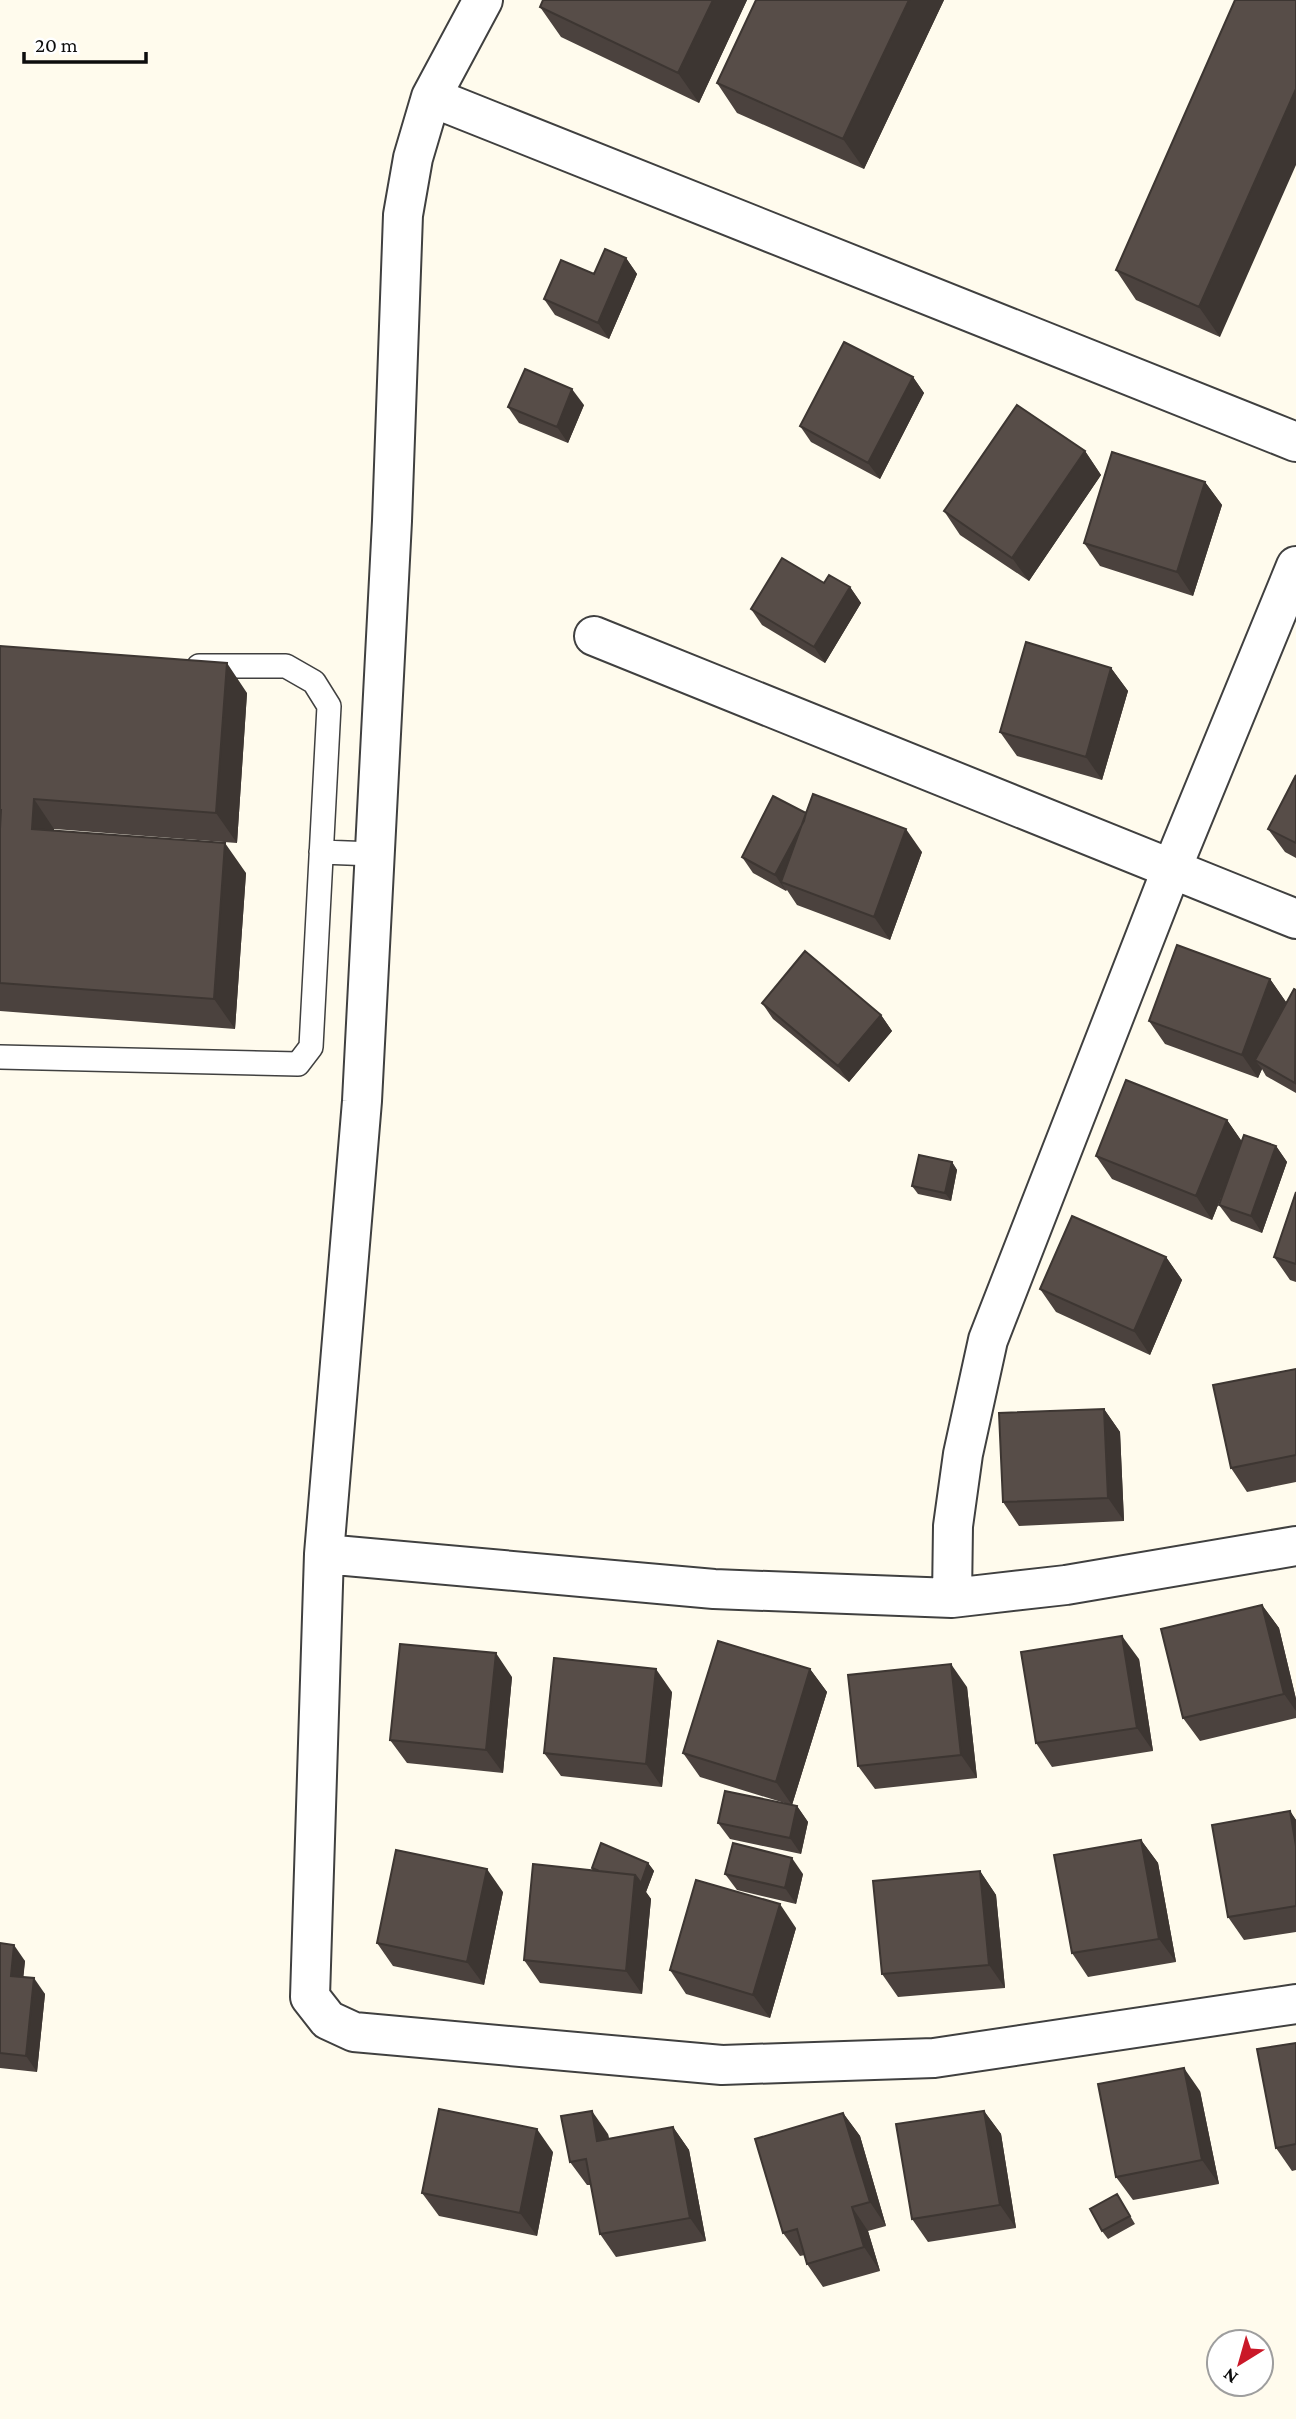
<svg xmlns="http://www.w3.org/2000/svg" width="1296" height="2419" font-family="'Crimson Pro',serif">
<rect width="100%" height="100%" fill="#fffbed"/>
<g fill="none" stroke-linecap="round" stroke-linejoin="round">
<defs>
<path id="service" d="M321 852 374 854
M0 1057 298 1064 311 1047 329 706 314 682 286 666H199"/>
<path id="minor" d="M483 0 431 97 413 158 403 215 392 521 362 1101 324 1554 310 1997 328 2020 354 2032 722 2065 934 2058 1296 2004
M431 97 1296 442
M594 636 1296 919
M324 1554 714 1589 952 1598 1066 1585 1296 1546
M952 1598 953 1526 963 1454 988 1340 1172 868 1296 566"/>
</defs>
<use href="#service" stroke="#404040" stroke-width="26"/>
<use href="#minor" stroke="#404040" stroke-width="42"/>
<use href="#service" stroke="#fff" stroke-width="23"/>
<use href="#minor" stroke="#fff" stroke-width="38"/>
</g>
<path fill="#4b423e" d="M747 0 699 103 561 37 540 7Z
M756 0H944L864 169 737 113 717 83Z
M1235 0 1220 337 1136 300 1116 270Z
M626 258 637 274 609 339 555 315 544 299Z
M913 377 924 393 880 479 811 442 800 426Z
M584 405 568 443 519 423 508 407Z
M1085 451 1101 475 1029 581 960 535 944 511Z
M1205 482 1222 505 1193 596 1100 566 1084 543Z
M824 583 850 587 861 603 825 663 762 625 751 609Z
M0 646 247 693 237 843 54 829V831L246 873 235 1029 0 1011Z
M1111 668 1128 691 1102 780 1017 756 1000 732Z
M1296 775V858L1285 852 1268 829Z
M806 813 922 852 890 940 797 905 787 890 786 891 753 873 742 857Z
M1270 979 1286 1002 1296 990V1093L1266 1076 1262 1069 1258 1078 1165 1044 1149 1021Z
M762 1003 881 1015 892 1031 849 1082 773 1019Z
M1227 1120 1242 1142 1276 1146 1287 1162 1262 1233 1231 1221 1219 1205 1228 1180 1212 1220 1112 1179 1096 1156Z
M952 1162 957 1170 951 1201 918 1194 912 1186Z
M1296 1192V1282L1290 1280 1274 1257Z
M1166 1257 1182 1280 1150 1355 1056 1312 1040 1289Z
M1296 1369V1482L1247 1492 1231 1468Z
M1104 1409 1120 1432 1124 1521 1019 1526 1003 1502Z
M1262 1605 1279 1628 1296 1699V1718L1200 1741 1183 1718Z
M1139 1659 1153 1751 1052 1767 1036 1743Z
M810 1669 827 1692 792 1805 797 1806 808 1822 801 1854 730 1839 718 1823 791 1805 700 1777 683 1753Z
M512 1677 503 1773 407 1763 390 1740Z
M967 1687 977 1778 875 1789 858 1766Z
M672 1692 662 1787 561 1776 544 1753Z
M1290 1811 1296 1820V1932L1244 1940 1228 1917Z
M1141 1840 1158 1863 1176 1962 1088 1977 1072 1953Z
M648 1863 654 1871 646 1892 651 1899 642 1994 540 1983 524 1960 593 1871 592 1868Z
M980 1871 996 1895 1005 1988 898 1997 882 1974Z
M725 1874H803L796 1904 737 1890Z
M503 1892 484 1985 393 1966 377 1943Z
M796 1928 770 2018 686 1994 670 1970Z
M0 1943 25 1961 23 1977 45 1994 37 2072 0 2068Z
M1296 2043V2170L1292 2171 1276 2148Z
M1200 2091 1219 2184 1133 2200 1116 2177Z
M984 2111 1001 2134 1016 2228 928 2242 912 2219Z
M843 2113 860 2136 886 2226 868 2231 880 2271 823 2287 807 2264 805 2255 800 2256 783 2233Z
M673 2127 689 2150 706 2241 616 2257 600 2234 591 2185H587L570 2162 608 2134 609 2139Z
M553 2152 537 2236 439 2216 422 2193Z
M1117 2194 1135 2224 1108 2239 1102 2231Z"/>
<path fill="#3d3632" d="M713 0H747L699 103 678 73Z
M909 0H944L864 169 843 139Z
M1296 89V165L1220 337 1199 307Z
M626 258 637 274 609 339 598 323Z
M913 377 924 393 880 479 868 463Z
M572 389 584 405 568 443 557 427Z
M1085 451 1101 475 1029 581 1012 558Z
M1205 482 1222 505 1193 596 1177 572Z
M850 587 861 603 825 663 814 647Z
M227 663 247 693 237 843 216 813Z
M1111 668 1128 691 1102 780 1086 757Z
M34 799 54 829 52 858 32 829Z
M807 814 781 882 786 891 775 875Z
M906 829 922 852 890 940 874 917Z
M225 843 246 873 235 1029 214 999Z
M1270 979 1286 1002 1255 1060 1262 1069 1258 1078 1242 1055Z
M881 1015 892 1031 849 1082 838 1066Z
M1227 1120 1243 1143 1212 1220 1196 1196Z
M1276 1146 1287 1162 1262 1233 1251 1216Z
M952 1162 957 1170 951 1201 945 1193Z
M1166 1257 1182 1280 1150 1355 1134 1331Z
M1104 1409 1120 1432 1124 1521 1108 1498Z
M1262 1605 1279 1628 1296 1699V1711L1284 1694Z
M1122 1636 1139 1659 1153 1751 1137 1728Z
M496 1653 512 1677 503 1773 486 1750Z
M951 1664 967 1687 977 1778 961 1755Z
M656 1669 672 1692 662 1787 646 1764Z
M810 1669 827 1692 792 1805 776 1782Z
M797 1806 808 1822 801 1854 790 1838Z
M1290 1811 1296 1820V1846Z
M1141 1840 1158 1863 1176 1962 1159 1939Z
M792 1858 803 1874 796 1904 785 1888Z
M648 1863 654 1871 646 1892 651 1899 642 1994 626 1971 635 1875Z
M487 1869 503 1892 484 1985 467 1962Z
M980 1871 996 1895 1005 1988 989 1965Z
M780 1904 796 1928 770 2018 753 1995Z
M14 1945 25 1961 22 1992 11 1976Z
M34 1978 45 1994 37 2072 26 2056Z
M1184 2068 1200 2091 1219 2184 1202 2160Z
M592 2111 608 2134 614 2164 597 2141Z
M984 2111 1001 2134 1016 2228 1000 2205Z
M843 2113 860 2136 886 2226 870 2202Z
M673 2127 689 2150 706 2241 690 2218Z
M537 2129 553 2152 537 2236 520 2213Z
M852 2207 868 2231 880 2271 864 2247Z"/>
<path fill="#574d48" stroke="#3d3632" stroke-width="2" d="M543 0H713L678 73 540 7Z
M756 0H909L843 139 717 83Z
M1235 0H1296V89L1199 307 1116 270Z
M605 249 626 258 598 323 544 299 561 260 594 274Z
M844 342 913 377 868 463 800 426Z
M525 369 572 389 557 427 508 407Z
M1017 405 1085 451 1012 558 944 511Z
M1112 452 1205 482 1177 572 1084 543Z
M782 558 824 583 829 575 850 587 814 647 751 609Z
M1026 642 1111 668 1086 757 1000 732Z
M0 646 227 663 216 813 34 799 32 829 225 843 214 999 0 983V829L1 810H0Z
M1296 775V843L1268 829Z
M813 794 906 829 874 917 781 882Z
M773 796 806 813 804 821 775 875 742 857Z
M1177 945 1270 979 1242 1055 1149 1021Z
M805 951 881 1015 838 1066 762 1003Z
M1294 989 1296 990 1295 1083 1255 1060Z
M1126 1080 1227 1120 1196 1196 1096 1156Z
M1244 1135 1276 1146 1251 1216 1219 1205Z
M919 1155 952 1162 945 1193 912 1186Z
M1296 1192V1264L1274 1257Z
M1072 1216 1166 1257 1134 1331 1040 1289Z
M1296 1369V1455L1231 1468 1213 1385Z
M1104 1409 1108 1498 1003 1502 999 1413Z
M1262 1605 1284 1694 1183 1718 1161 1629Z
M1122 1636 1137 1728 1036 1743 1021 1652Z
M718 1641 810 1669 776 1782 683 1753Z
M400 1644 496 1653 486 1750 390 1740Z
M554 1658 656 1669 646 1764 544 1753Z
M951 1664 961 1755 858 1766 848 1675Z
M725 1791 797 1806 790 1838 718 1823Z
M1290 1811 1296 1846V1906L1228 1917 1212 1825Z
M1141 1840 1159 1939 1072 1953 1054 1855Z
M601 1843 648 1863 641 1883 635 1875 599 1871 592 1868Z
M733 1843 792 1858 785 1888 725 1874Z
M396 1850 487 1869 467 1962 377 1943Z
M533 1864 635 1875 626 1971 524 1960Z
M980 1871 989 1965 882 1974 873 1881Z
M696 1880 780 1904 753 1995 670 1970Z
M0 1943 14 1945 11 1976 34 1978 26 2056 0 2053Z
M1296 2043V2144L1276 2148 1257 2049Z
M1184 2068 1202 2160 1116 2177 1098 2084Z
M439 2109 537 2129 520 2213 422 2193Z
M592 2111 597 2141 673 2127 690 2218 600 2234 586 2159 570 2162 561 2116Z
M984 2111 1000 2205 912 2219 896 2124Z
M843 2113 870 2202 852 2207 864 2247 807 2264 797 2229 783 2233 755 2139Z
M1117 2194 1130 2216 1102 2231 1090 2209Z"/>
<g transform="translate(1240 2363) rotate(217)"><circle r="33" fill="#ffffff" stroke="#9e9e9e" stroke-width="2"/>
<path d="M0-5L12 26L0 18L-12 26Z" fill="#ca1828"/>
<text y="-10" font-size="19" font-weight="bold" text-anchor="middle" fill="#0d0d0d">N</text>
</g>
<path d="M24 52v10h122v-10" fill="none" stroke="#0d0d0d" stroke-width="3.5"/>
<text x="35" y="52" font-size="21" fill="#0d0d0d" stroke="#ffffff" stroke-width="5" paint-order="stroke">20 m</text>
</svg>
